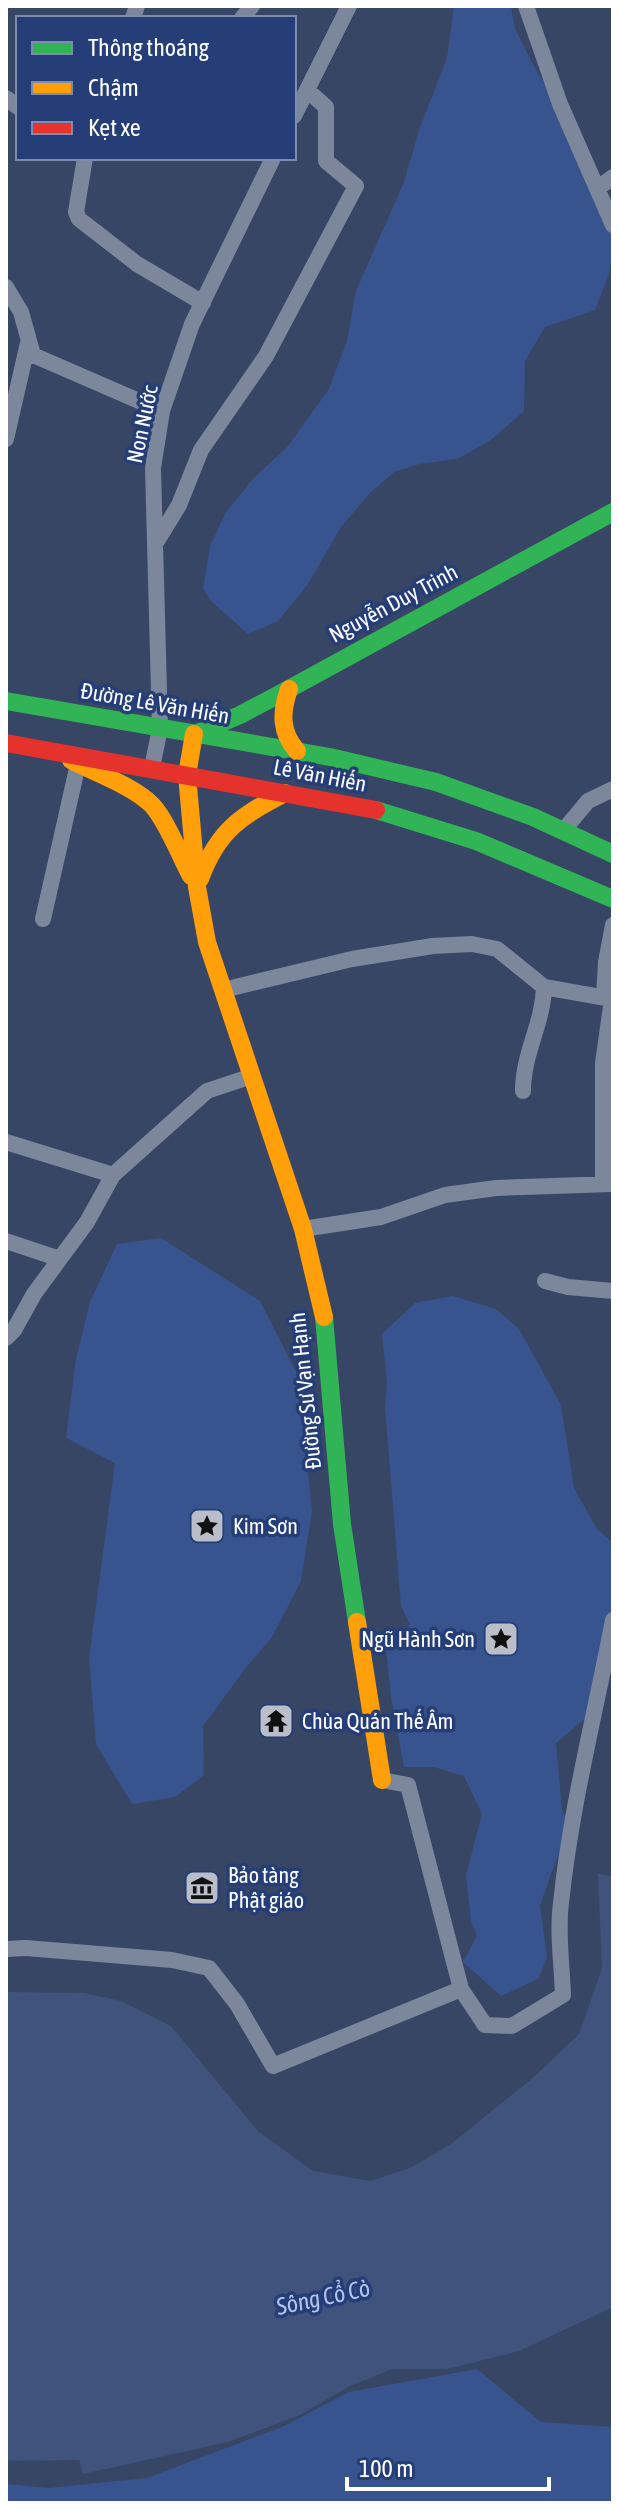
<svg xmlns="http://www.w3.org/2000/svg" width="619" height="2509" font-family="'Asap Condensed',sans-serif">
<rect width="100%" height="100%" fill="#384665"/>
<path fill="#38548f" d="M454 6H511L515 28 529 57 576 140 613 225V251L609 274 595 310 545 327 525 361 524 411 491 440 457 459 419 464 394 472 369 494 341 527 308 584 278 621 248 634 212 602 203 589 210 546 225 514 252 480 288 446 329 389 347 341 356 291 404 182 419 130 447 58Z
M161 1238 260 1301 298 1376 312 1511 301 1581 272 1637 245 1669 203 1726 204 1775 175 1797 132 1804 96 1744 89 1658 115 1463 66 1438 76 1359 90 1302 117 1244Z
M453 1296 496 1309 519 1329 561 1405 574 1488 597 1529 613 1543V1620L586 1718 556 1743 562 1810 569 1824 540 1905 547 1958 538 1979 501 1996 463 1962 477 1936 471 1921 466 1876 482 1814 464 1776 434 1767H404L391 1697 386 1648 410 1625 401 1606 385 1407 387 1382 382 1334 415 1303Z
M477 2369 541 2422 613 2427V2503H6V2484L49 2488 147 2478 284 2426 349 2392Z"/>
<path fill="#40537c" d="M598 1873 613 1877V2307L519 2351 447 2369H392L350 2386 300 2415 228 2442 83 2474 79 2460 6 2461V1992L84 1993 121 2001 171 2026 258 2131 313 2171 370 2181 412 2167 451 2144 534 2077 579 2034 602 1968Z"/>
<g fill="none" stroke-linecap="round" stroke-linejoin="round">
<path stroke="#7c879c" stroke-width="16" d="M526 6 560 104 613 225
M133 18 137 6
M242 18 252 6
M6 98 18 107
M294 116 349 6
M85 158 76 212 79 219 137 264 203 303
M598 188 613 177
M6 287 21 312 33 355 162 411
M6 439 28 343
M157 541 179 505 201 450 266 356 356 186 326 161V107L307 90
M152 768 160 728 153 468 162 411 192 324 273 158
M563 831 588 801 613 789
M43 919 78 764
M223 990 352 959 433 946 472 944 497 949 544 987 612 999 603 1063V1183
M604 997 606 962 613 925
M523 1091C523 1053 543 1024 544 987
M6 1142 113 1175
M303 1229 381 1217 445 1195 496 1188 612 1184
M6 1241 60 1259
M545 1281 568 1287 613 1291
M6 1338 14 1330 34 1294 87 1222 113 1175 207 1091 252 1076
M382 1780 408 1785 461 1989 485 2025 512 2026 563 1995C562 1965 557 1932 561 1903 571 1806 595 1715 613 1620
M6 1949 26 1948 172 1960 209 1968 237 2004 273 2066 461 1989"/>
<path stroke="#30b455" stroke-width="18" d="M6 701 330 757 436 782 533 817 613 854
M195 734 240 715 289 689 613 512
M376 810 476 841 613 899
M324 1317 342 1524 357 1622"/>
<path stroke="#ff9f0a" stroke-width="18" d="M289 689C281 712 280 732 297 751
M194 734 187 775 197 887 207 942 303 1229 324 1317
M71 760C96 773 133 786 152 805 167 821 180 856 191 876
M200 879C218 830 241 816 285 793
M357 1622 382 1780"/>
<path stroke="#e5322d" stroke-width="18" d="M6 743 376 810"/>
</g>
<defs>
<symbol id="sight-square" viewBox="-11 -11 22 22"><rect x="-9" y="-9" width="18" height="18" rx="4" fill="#b9bec9" stroke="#253e78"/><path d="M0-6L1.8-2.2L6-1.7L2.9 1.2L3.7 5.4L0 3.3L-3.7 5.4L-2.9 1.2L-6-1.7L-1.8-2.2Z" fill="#111"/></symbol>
<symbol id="temple-square" viewBox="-11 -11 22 22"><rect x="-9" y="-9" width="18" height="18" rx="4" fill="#b9bec9" stroke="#253e78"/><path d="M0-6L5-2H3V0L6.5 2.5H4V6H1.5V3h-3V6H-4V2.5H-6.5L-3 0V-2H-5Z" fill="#111"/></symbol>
<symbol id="museum-square" viewBox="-11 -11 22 22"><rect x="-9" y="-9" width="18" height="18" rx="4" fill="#b9bec9" stroke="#253e78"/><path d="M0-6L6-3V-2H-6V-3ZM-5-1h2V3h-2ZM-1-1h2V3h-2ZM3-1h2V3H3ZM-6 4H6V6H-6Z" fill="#111"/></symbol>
</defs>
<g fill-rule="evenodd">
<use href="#sight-square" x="187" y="1506" width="40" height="40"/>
<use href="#sight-square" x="481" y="1619" width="40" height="40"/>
<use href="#temple-square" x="256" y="1701" width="40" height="40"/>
<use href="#museum-square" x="182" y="1868" width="40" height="40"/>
</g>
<g text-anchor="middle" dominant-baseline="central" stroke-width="7" stroke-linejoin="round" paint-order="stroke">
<g font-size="22" fill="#fff" stroke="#253e78">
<text transform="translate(142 424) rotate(-78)">Non Nước</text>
<text transform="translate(393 603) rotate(-28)">Nguyễn Duy Trinh</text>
<text transform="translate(155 703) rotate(10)">Đường Lê Văn Hiến</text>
<text transform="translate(320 775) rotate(11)">Lê Văn Hiến</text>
<text transform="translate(305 1391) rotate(-96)">Đường Sư Vạn Hạnh</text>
</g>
<g font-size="22" fill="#fff" stroke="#253e78" text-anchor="start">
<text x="233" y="1526">Kim Sơn</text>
<text x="475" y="1639" text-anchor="end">Ngũ Hành Sơn</text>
<text x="302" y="1721">Chùa Quán Thế Âm</text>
<text x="228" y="1875">Bảo tàng<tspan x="228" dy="25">Phật giáo</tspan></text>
</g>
<g font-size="24" font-style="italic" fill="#b1c4eb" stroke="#253e78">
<text transform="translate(323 2297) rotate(-12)">Sông Cổ Cò</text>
</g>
</g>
<rect width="619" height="2509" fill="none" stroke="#ffffff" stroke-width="16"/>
<rect x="16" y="16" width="280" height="144" fill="#253e78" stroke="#7c8bae" stroke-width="2"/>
<rect x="32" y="42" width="40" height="12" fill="#30b455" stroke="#7c8bae" stroke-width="2"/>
<text x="88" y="56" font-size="24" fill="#ffffff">Thông thoáng</text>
<rect x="32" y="82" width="40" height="12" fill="#ff9f0a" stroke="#7c8bae" stroke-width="2"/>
<text x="88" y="96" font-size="24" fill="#ffffff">Chậm</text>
<rect x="32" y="122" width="40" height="12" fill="#e5322d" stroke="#7c8bae" stroke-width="2"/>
<text x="88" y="136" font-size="24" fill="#ffffff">Kẹt xe</text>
<path d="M347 2477v12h202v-12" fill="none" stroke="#ffffff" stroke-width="4"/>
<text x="359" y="2477" font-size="24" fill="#ffffff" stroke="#253e78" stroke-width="6" paint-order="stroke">100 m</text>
</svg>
